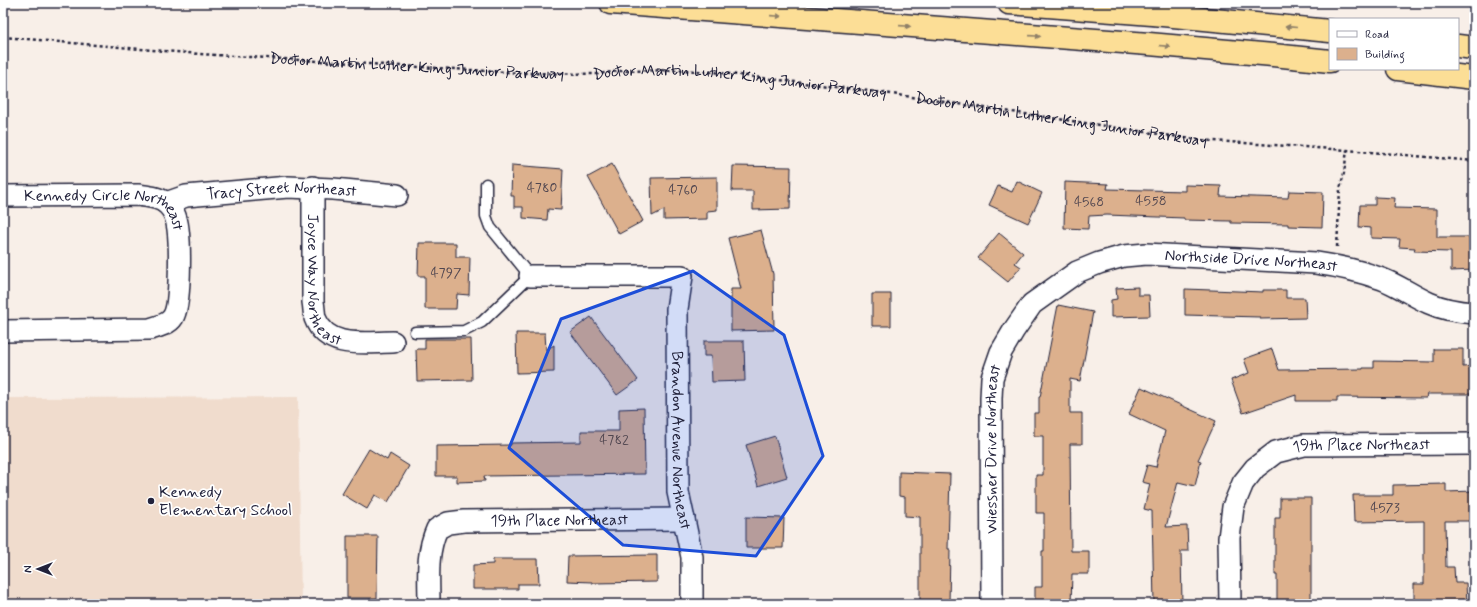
<svg xmlns="http://www.w3.org/2000/svg" width="1477" height="607" font-family="Mynerve,sans-serif">
<rect width="100%" height="100%" fill="#f8efe8"/>
<filter id="ink" filterUnits="userSpaceOnUse"><feTurbulence type="fractalNoise" baseFrequency=".025" numOctaves="2"/><feDisplacementMap in="SourceGraphic" scale="8" xChannelSelector="R" yChannelSelector="G"/><feConvolveMatrix kernelMatrix="1 2 1 2 8 2 1 2 1" color-interpolation-filters="sRGB"/></filter>
<g filter="url(#ink)">
<path fill="#f0dccd" d="M298 397 301 604H3V398Z"/>
<path fill="#dcb08d" stroke="#22223b" d="M612 164 643 221 619 234 588 177Z
M512 165 563 169 561 210 548 209 547 220 523 218V207H514V196H511Z
M733 166 791 167 790 209 753 210V191H732Z
M717 177V210L707 211V219L664 220V210L652 216 651 178Z
M1017 181 1042 193 1028 223 989 205 998 186 1012 192Z
M1065 182 1108 184 1107 189 1185 191V185L1221 186 1220 196 1288 198 1289 191 1323 192 1322 227 1288 226V224L1231 223V221L1184 220V218L1107 215 1089 216 1088 229 1064 228Z
M1375 197 1395 198 1394 208 1437 209V237H1474V270L1451 271V252L1414 251 1415 248 1399 247 1400 239 1371 238V228L1359 227 1360 205H1375Z
M761 230 773 274 774 330 731 331V289H741L728 238Z
M999 233 1023 253 1015 263 1021 267 1008 282 978 258Z
M419 243H456V257H470L469 295 457 294 456 309H425V276H418Z
M1138 287V295H1149L1150 316 1111 317V300L1117 299 1116 288Z
M1185 289 1263 292V290H1286V298H1305L1306 318 1260 319V317L1185 315Z
M872 294H891V326H872Z
M1058 305 1093 312 1080 381 1070 379V413H1082V444H1070L1071 551H1089V574H1072L1071 604H1035V587H1042V551H1044V513H1036V475H1043V436H1034V413H1039V397H1040Z
M591 317 638 380 617 395 570 332Z
M516 333H545L546 350 554 345V372L517 373Z
M425 339H471L472 380 417 381 416 349H425Z
M704 341H744L745 381 712 382 711 356H704Z
M1272 349 1279 370 1363 369V368H1374V361L1434 362V349H1463V367L1474 366V394H1427L1426 398 1337 397V401H1296V395L1243 413 1231 380 1249 373 1244 359Z
M1141 387 1216 421 1198 460 1201 461 1195 486 1178 482 1166 527 1187 526 1188 551H1181L1182 604H1154L1152 511 1144 509 1150 484 1142 482 1147 465 1156 467 1165 431 1129 414Z
M644 408 645 474 484 476 485 481 457 482V476H436V446L511 445V443L581 442V431H619V409Z
M775 436 787 477 758 486 746 445Z
M369 449 387 460 390 454 409 466 388 502 375 495 367 509 342 494Z
M899 472 950 474 948 549H950L949 604H920V517L905 516V497L899 496Z
M1446 484V492L1474 491V521H1445L1446 567H1454L1455 583H1466L1467 604H1414V584H1424V521L1354 522 1353 495H1393V485Z
M1280 498H1311V604H1277V575H1275V518H1280Z
M746 517 784 518 783 548H746Z
M347 536H378L377 598H347Z
M657 555V582L592 583V582L567 581 568 556Z
M493 559H538L539 584H518V589H473V565L493 564Z"/>
<g fill="none" stroke-linecap="round" stroke-linejoin="round">
<defs>
<path id="lane" d="M415 332 464 331 482 322 530 276 490 227 486 216V184"/>
<g id="street">
<path id="s2" d="M313 187V302C314 307 314 313 315 318 327 350 366 342 393 342"/>
<path id="s3" d="M3 196 139 195C148 197 160 197 167 204 174 210 177 220 178 229 180 245 181 305 173 317 169 324 157 327 150 329L3 331"/>
<path id="s4" d="M166 203 186 196 288 187 333 189 397 195"/>
<path id="s5" d="M530 276H682L677 309 678 492 692 557V604"/>
<path id="s6" d="M429 604C429 578 426 553 437 529L448 523 464 521 684 519"/>
<path id="s7" d="M992 604 991 398 992 378 1001 352 1014 330 1032 304 1077 272 1099 263 1124 256 1146 254 1316 263C1338 266 1360 271 1382 279 1398 285 1413 296 1429 303 1442 309 1460 312 1474 313"/>
<path id="s8" d="M1230 604 1229 538 1233 507 1243 483 1255 468 1276 452 1304 445 1474 444"/>
</g>
<path id="highway" d="M611 3 1149 44 1273 55 1330 61
M1009 3 1152 14 1330 31
M1458 46 1474 48
M1398 69 1474 78"/>
</defs>
<use href="#lane" stroke="#22223b" stroke-width="13"/>
<use href="#street" stroke="#22223b" stroke-width="24"/>
<use href="#highway" stroke="#22223b" stroke-width="25"/>
<g stroke="#22223b" stroke-width="2.5" stroke-dasharray="3 3" stroke-linecap="butt">
<path id="s1" d="M3 37 199 54 522 73 598 74 618 71 681 70 714 72 885 93 1199 140 1347 150 1474 161"/>
<path d="M1337 247 1340 189 1344 173 1347 150"/>
</g>
<use href="#lane" stroke="#fff" stroke-width="10"/>
<use href="#street" stroke="#fff" stroke-width="21"/>
<use href="#highway" stroke="#fcde96" stroke-width="22"/>
</g>
<defs><path id="oneway-solid" d="M-6-.8H1V-3.2L6.5 0L1 3.2V.8H-6Z"/></defs>
<g fill="#8f8068">
<use href="#oneway-solid" transform="translate(776 16) rotate(4)"/>
<use href="#oneway-solid" transform="translate(905 26) rotate(4)"/>
<use href="#oneway-solid" transform="translate(1291 27) rotate(-175)"/>
<use href="#oneway-solid" transform="translate(1035 36) rotate(4)"/>
<use href="#oneway-solid" transform="translate(1165 46) rotate(5)"/>
</g>
</g>
<path fill="#1d4ed8" fill-opacity="0.2" stroke="#1d4ed8" stroke-width="3" stroke-linejoin="round" d="M693 271 784 335 823 456 756 556 623 545 509 448 561 319Z"/>
<circle fill="#22223b" stroke="#fff" stroke-width="1.5" cx="151" cy="501" r="4"/>
<g text-anchor="middle" dominant-baseline="central" stroke-width="3.5" stroke-linejoin="round" paint-order="stroke">
<g font-size="14" fill="#504650">
<text x="542" y="188">4780</text>
<text x="683" y="190">4760</text>
<text x="1151" y="201">4558</text>
<text x="1089" y="202">4568</text>
<text x="446" y="273">4797</text>
<text x="614" y="440">4782</text>
<text x="1385" y="508">4573</text>
</g>
<g font-size="16" fill="#22223b" stroke="#fff">
<text stroke="none"><textPath href="#s1" startOffset="415">Doctor Martin Luther King Junior Parkway</textPath></text>
<text stroke="none"><textPath href="#s1" startOffset="739">Doctor Martin Luther King Junior Parkway</textPath></text>
<text stroke="none"><textPath href="#s1" startOffset="1063">Doctor Martin Luther King Junior Parkway</textPath></text>
<text stroke="none"><textPath href="#s4" startOffset="117">Tracy Street Northeast</textPath></text>
<text stroke="none"><textPath href="#s3" startOffset="108">Kennedy Circle Northeast</textPath></text>
<text stroke="none"><textPath href="#s7" startOffset="543">Northside Drive Northeast</textPath></text>
<text stroke="none"><textPath href="#s2" startOffset="97">Joyce Way Northeast</textPath></text>
<text stroke="none"><textPath href="#s5" startOffset="317">Brandon Avenue Northeast</textPath></text>
<text stroke="none"><textPath href="#s8" startOffset="255">19th Place Northeast</textPath></text>
<text stroke="none"><textPath href="#s7" startOffset="155">Wiessner Drive Northeast</textPath></text>
<text stroke="none"><textPath href="#s6" startOffset="200">19th Place Northeast</textPath></text>
</g>
<g font-size="16" fill="#22223b" stroke="#fff" text-anchor="start">
<text x="159" y="492">Kennedy<tspan x="159" dy="18">Elementary School</tspan></text>
</g>
</g>
<rect width="1477" height="607" fill="none" stroke="#fff" stroke-width="16"/>
<rect x="8" y="8" width="1461" height="591" fill="none" stroke="#22223b" stroke-width="1.5" filter="url(#ink)"/>
<rect x="1329" y="18" width="130" height="52" fill="#ffffff" stroke="#a7a7b1"/>
<rect x="1337" y="31" width="20" height="6" fill="#ffffff" stroke="#a7a7b1"/>
<text x="1365" y="38" font-size="12" fill="#22223b">Road</text>
<rect x="1337" y="48" width="20" height="12" fill="#dcb08d" stroke="#a7a7b1"/>
<text x="1365" y="58" font-size="12" fill="#22223b">Building</text>
<g transform="translate(38 569) rotate(270)" stroke="#ffffff" stroke-width="3" paint-order="stroke">
<path d="M0-3L7 15L0 10L-7 15Z" fill="#22223b"/>
<text y="-6" font-size="11" font-weight="bold" text-anchor="middle" fill="#22223b">N</text>
</g>
</svg>
